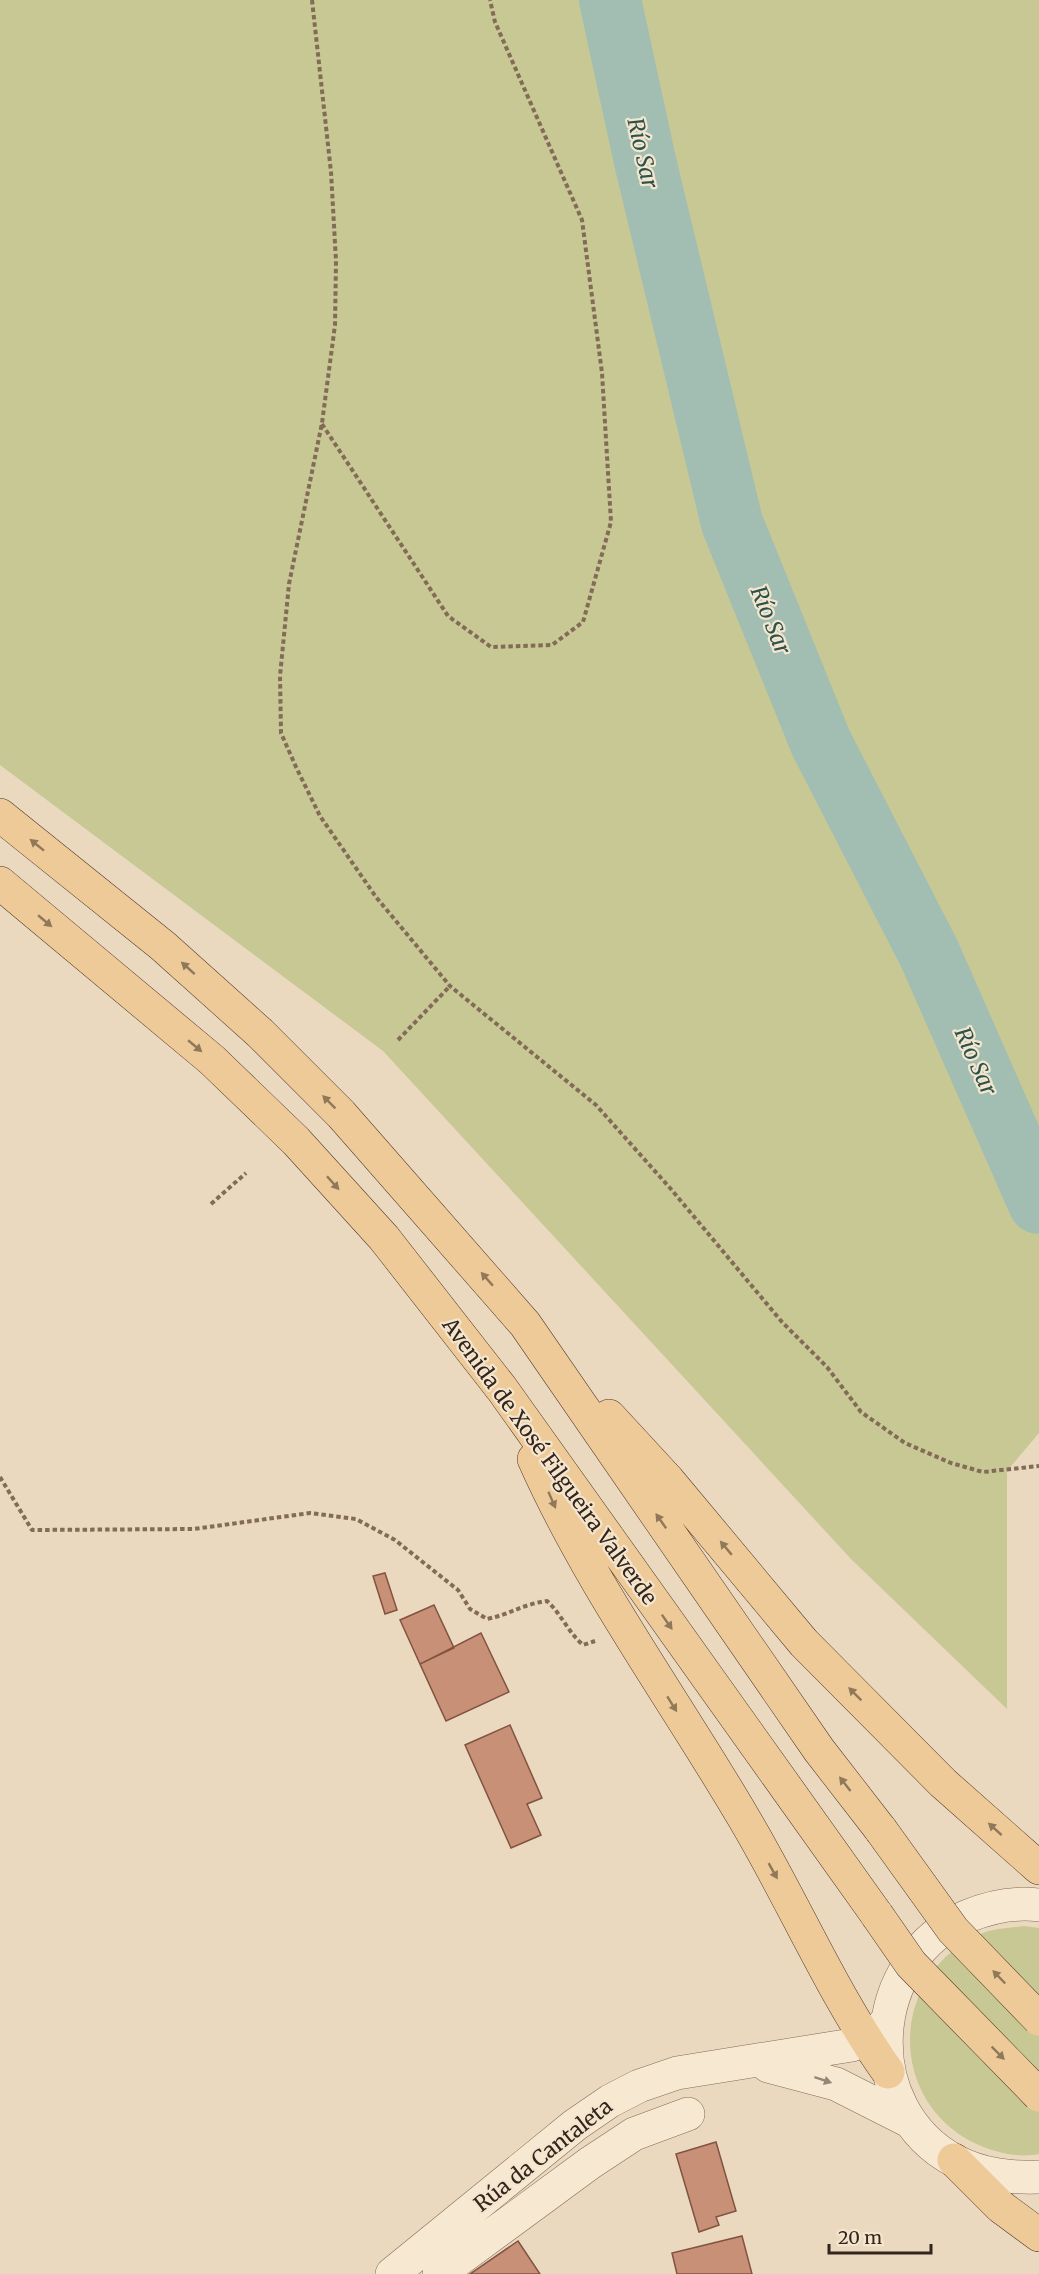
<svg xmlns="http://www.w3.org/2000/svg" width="1039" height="2274" font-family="Merriweather,serif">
<rect width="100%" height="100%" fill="#ebd9bf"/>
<path fill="#c7c894" d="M0 0H1039V1433L1007 1471V1709L851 1559 383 1051 0 765Z
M1024 1926 1039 1928V2154C1021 2158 998 2153 981 2146 885 2105 887 1973 983 1933 995 1928 1011 1928 1024 1926Z"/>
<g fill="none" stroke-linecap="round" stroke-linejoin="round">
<path stroke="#a2bdb2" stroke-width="62" d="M610 0 645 161 732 523 821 743 929 953 1039 1203"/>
</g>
<path fill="#c89076" stroke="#815340" stroke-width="1.5" d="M385 1573 397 1610 385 1614 373 1576Z
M434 1605 454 1648 420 1664 400 1620Z
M481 1633 509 1692 446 1721 420 1664Z
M510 1725 542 1798 527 1804 541 1835 511 1848 465 1745Z
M716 2142 736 2211 716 2217 719 2225 699 2232 676 2154Z
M742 2236 752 2274H677L672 2253Z
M518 2241 540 2274H470Z"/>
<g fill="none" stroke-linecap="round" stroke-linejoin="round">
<defs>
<path id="minor" d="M1039 1905C1015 1902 990 1907 968 1916 866 1958 857 2108 955 2161 982 2175 1009 2178 1039 2177
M768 2066 836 2084 911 2122
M392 2274 575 2125 610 2101 639 2086 677 2073 852 2045 877 2034 885 2023
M439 2274 590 2163 634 2134 688 2114"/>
<path id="major" d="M0 815 163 946 260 1033 341 1114 525 1324 819 1750 881 1830
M0 883 212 1060 296 1141 384 1238 502 1389 877 1915
M609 1416 668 1480 804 1643 943 1783 1039 1868
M534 1459C590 1585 672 1696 742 1815 793 1900 831 1992 888 2072
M954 2160 1001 2207 1039 2235"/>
</defs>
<use href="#minor" stroke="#836b58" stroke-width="34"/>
<use href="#major" stroke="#503a2d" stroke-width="34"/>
<path stroke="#836b58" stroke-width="4" stroke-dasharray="4.5 3" stroke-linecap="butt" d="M312 0 331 172 336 261 335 325 322 423 289 584 280 676 281 733 296 767 320 816 376 897 450 986 596 1105 670 1188 782 1322 827 1367 861 1412 905 1443 951 1463 983 1472 1039 1466
M322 424 448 616 491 647 552 645 583 622 611 522 602 373 582 220 495 22 490 0
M398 1040 450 986
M211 1204 246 1173
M0 1477 32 1530 194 1529 310 1513 356 1519 395 1540 458 1590 470 1609 487 1619C511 1614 523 1604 547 1601 562 1615 568 1632 583 1645L595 1641"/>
<use href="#minor" stroke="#f7e8d2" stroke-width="33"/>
<use href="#major" stroke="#eeca98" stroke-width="33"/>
<defs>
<path id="major-bridge" d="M881 1830 953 1930 1039 2019
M877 1915 911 1964 1039 2095"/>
</defs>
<use href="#major-bridge" stroke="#503a2d" stroke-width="34" stroke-linecap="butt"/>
<use href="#major-bridge" stroke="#eeca98" stroke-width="33"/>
</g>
<defs><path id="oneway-solid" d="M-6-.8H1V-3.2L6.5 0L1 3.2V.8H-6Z" transform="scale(1.5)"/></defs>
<g fill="#90785a">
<use href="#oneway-solid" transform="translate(37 845) rotate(-141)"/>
<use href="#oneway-solid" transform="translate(45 921) rotate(40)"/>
<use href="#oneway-solid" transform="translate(188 968) rotate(-138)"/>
<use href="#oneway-solid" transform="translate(195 1046) rotate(40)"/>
<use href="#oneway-solid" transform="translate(329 1102) rotate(-135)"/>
<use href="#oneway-solid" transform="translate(333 1183) rotate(48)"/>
<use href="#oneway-solid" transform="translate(487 1279) rotate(-131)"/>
<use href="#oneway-solid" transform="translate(552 1500) rotate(66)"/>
<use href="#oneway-solid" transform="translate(661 1521) rotate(-125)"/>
<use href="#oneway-solid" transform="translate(726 1548) rotate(-130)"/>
<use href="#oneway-solid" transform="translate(667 1622) rotate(55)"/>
<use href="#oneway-solid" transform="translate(855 1694) rotate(-135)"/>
<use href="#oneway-solid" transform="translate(672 1704) rotate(58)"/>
<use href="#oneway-solid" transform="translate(845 1784) rotate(-128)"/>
<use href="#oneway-solid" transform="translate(995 1829) rotate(-138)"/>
<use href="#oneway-solid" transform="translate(773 1871) rotate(61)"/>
<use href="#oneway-solid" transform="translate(999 1977) rotate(-134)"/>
<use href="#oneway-solid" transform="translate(998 2053) rotate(45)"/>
</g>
<use fill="#958677" href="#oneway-solid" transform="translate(823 2080) rotate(18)"/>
<g text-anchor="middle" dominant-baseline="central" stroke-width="4.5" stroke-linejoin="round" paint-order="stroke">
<g font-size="21" fill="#33251c" stroke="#f3e5ce">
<text transform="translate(550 1461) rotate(54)">Avenida de Xosé Filgueira Valverde</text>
<text transform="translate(543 2155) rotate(-38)">Rúa da Cantaleta</text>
</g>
<g font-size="22" font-style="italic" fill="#2c524c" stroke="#f3e5ce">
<text transform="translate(643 153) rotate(77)">Río Sar</text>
<text transform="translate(771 620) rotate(68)">Río Sar</text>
<text transform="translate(976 1061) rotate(66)">Río Sar</text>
</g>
</g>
<path d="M829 2244v9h102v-9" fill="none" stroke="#33251c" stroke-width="3"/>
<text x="838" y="2244" font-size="18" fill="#33251c" stroke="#f3e5ce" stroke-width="4.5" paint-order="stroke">20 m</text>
</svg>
